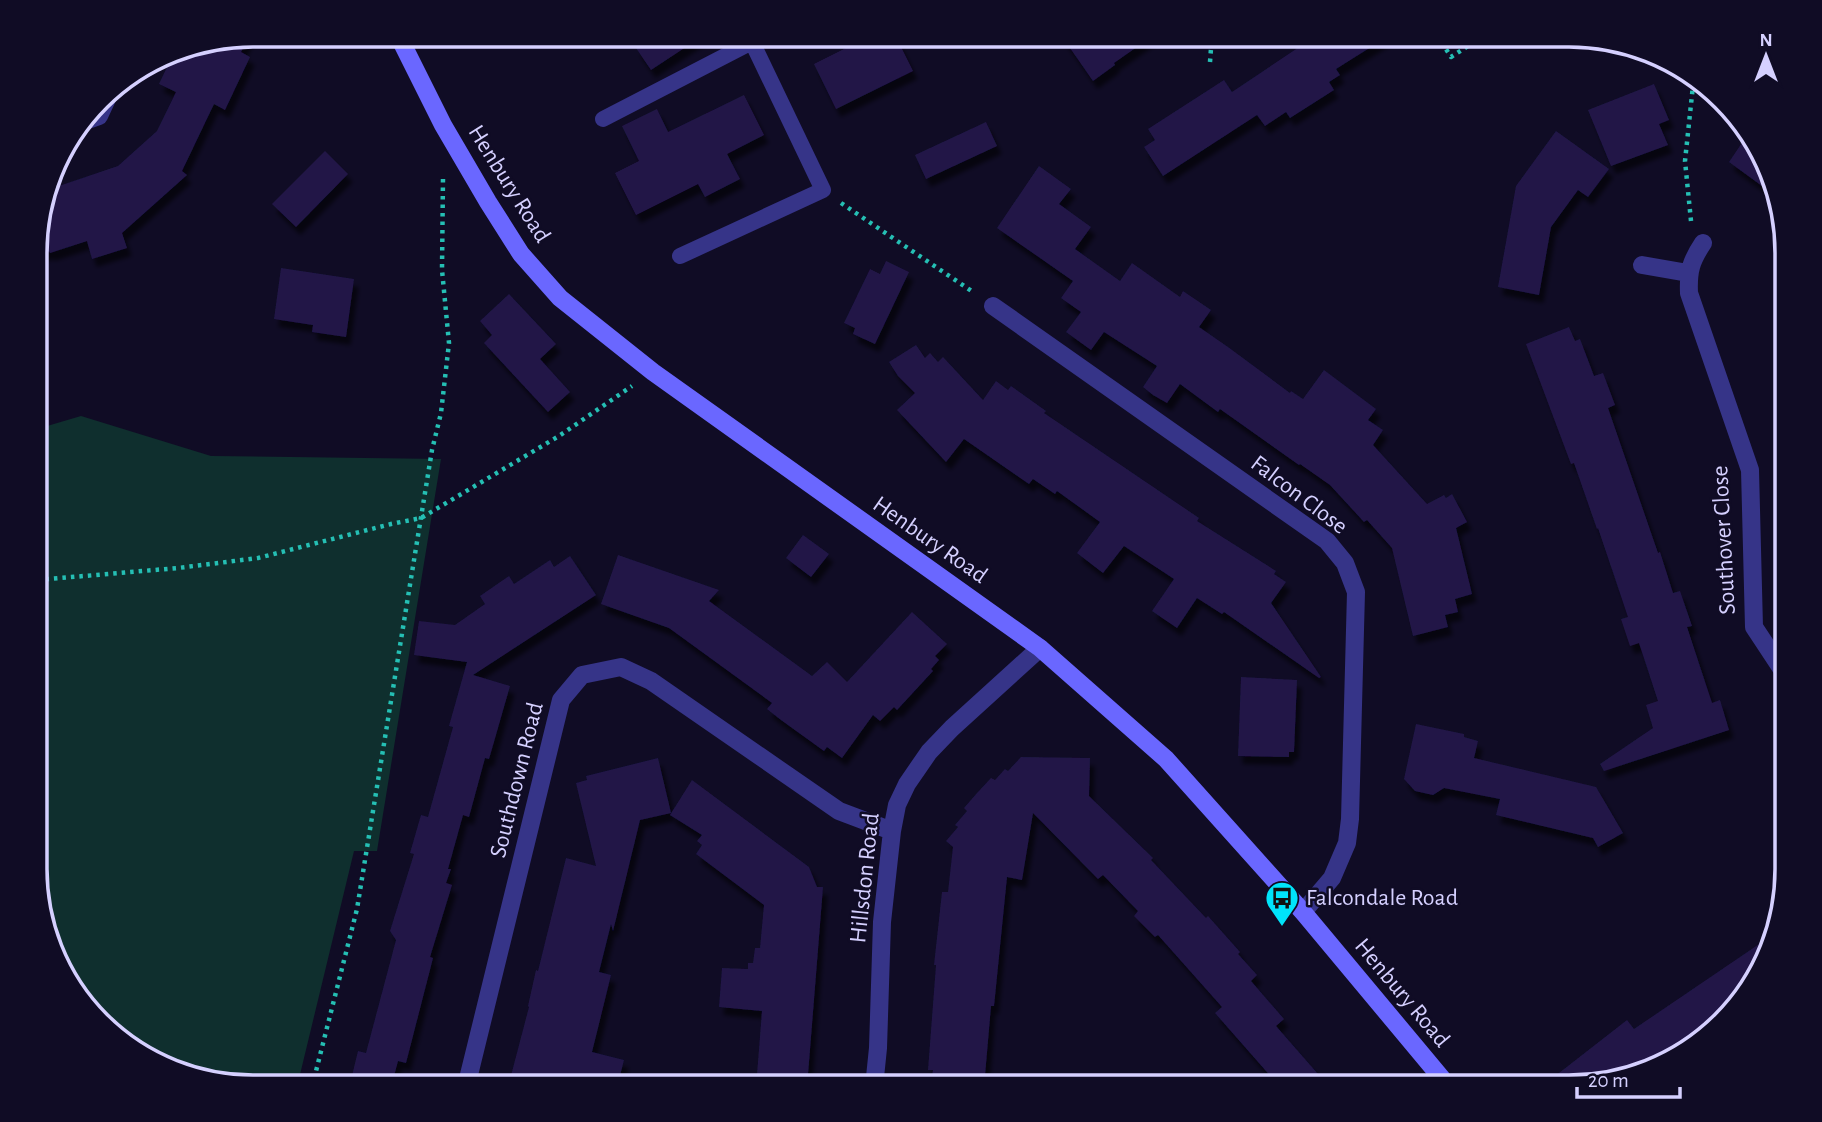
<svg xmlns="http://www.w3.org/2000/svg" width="1822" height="1122" font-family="'Alegreya Sans',sans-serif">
<defs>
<filter id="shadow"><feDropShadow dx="4.5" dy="8" stdDeviation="2" flood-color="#0009"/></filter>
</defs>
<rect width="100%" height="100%" fill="#100c25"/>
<path fill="#0f2f2e" d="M81 416 211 456 441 459 377 851H354L297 1087H252L196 1079 132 1051 71 990 37 897V429Z"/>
<path fill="#201747" filter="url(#shadow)" d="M656 35H704L651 70 636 48Z
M872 35H895L913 71 836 109 814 64Z
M1061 35H1154L1114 63 1115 65 1093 81Z
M1317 35H1390L1336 69 1340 75 1329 82 1334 90 1290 118 1286 112 1265 126 1257 115 1163 176 1144 147 1155 140 1148 129 1224 80 1232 92Z
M249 36 241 52 250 57 225 110 214 104 182 171 187 175 122 233 127 248 92 259 87 241 50 253 49 251 37 255V225L47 190 118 166 157 131 176 92 159 84 175 50Z
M1654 84 1669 120 1659 124 1668 145 1611 166 1588 110Z
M744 95 764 135 727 154 740 179 705 197 698 184 636 215 615 173 639 161 622 126 657 109 668 132Z
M986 122 997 146 926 179 915 155Z
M1556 131 1609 169 1588 197 1578 190 1551 227 1539 295 1498 287 1516 186Z
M1748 134 1758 144 1773 194 1729 162Z
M325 151 348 174 296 227 272 204Z
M1039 166 1071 189 1059 204 1091 227 1075 249 1120 281 1132 263 1180 297 1183 291 1211 310 1199 327 1228 347 1290 393 1291 391 1303 399 1324 370 1376 409 1368 420 1383 430 1373 445 1427 504 1444 495 1446 498 1452 494 1467 522 1456 528 1472 594 1455 599 1458 612 1445 615 1448 627 1413 636 1392 548 1367 520 1364 522 1330 485 1300 464 1299 465 1220 409 1218 412 1180 384 1167 403 1153 395 1143 387 1157 366 1104 332 1091 350 1066 332 1081 312 1061 298 1073 281 997 228Z
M886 261 909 272 875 344 853 334 855 328 844 323 870 269 880 274Z
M281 268 354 279 346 337 312 332 313 325 274 319Z
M509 294 556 344 540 359 570 392 548 412 484 343 492 335 480 321Z
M1569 327 1575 341 1580 339 1594 376 1603 373 1615 405 1608 408 1658 553 1660 552 1673 593 1680 591 1692 626 1687 627 1712 703 1720 700 1729 730 1604 771 1600 764 1653 728 1646 705 1658 701 1639 643 1630 646 1621 619 1628 617 1598 528 1597 529 1574 463 1571 464 1526 344Z
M916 345 925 358 930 353 938 362 943 357 983 400 996 381 1008 390 1011 386 1046 411 1044 413 1199 518 1197 521 1276 571 1274 574 1286 582 1271 603 1321 677 1319 678 1224 612 1222 614 1197 598 1177 628 1152 611 1174 579 1124 546 1103 573 1077 553 1100 522 1057 491 1055 494 1033 479 1029 484 964 439 946 462 897 410 915 393 898 376 889 362Z
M803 535 829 554 811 577 786 558Z
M618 555 719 590 709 601 812 676 827 662 847 682 912 612 947 644 935 656 939 660 931 669 933 671 897 710 894 707 880 721 873 715 842 758 827 747 824 751 781 720 767 709 772 703 669 628 601 604Z
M570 556 596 595 473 675 510 686 489 759 485 758 469 817 463 815 448 869H451L446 883 452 885 430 957 433 958 406 1063 398 1061 391 1087H353L355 1081 351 1080 358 1051 366 1053 396 940 390 931 414 854 410 853 421 815 428 817 453 727 449 726 467 662 414 655 419 621 455 625 485 604 480 596 509 576 514 584 550 560 554 567Z
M1241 677 1297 680 1294 752H1289V757L1238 756Z
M1416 724 1464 734V737L1478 741 1474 758 1596 787 1623 833 1598 847 1593 838 1496 815 1500 799 1444 788 1433 795 1415 791 1404 779Z
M1021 757 1090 758 1089 796 1153 858 1151 860 1206 918 1208 916 1240 952 1238 954 1257 975 1251 981 1284 1019 1276 1026 1318 1074 1304 1087H1280L1215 1013 1222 1007 1158 935 1155 937 1134 916 1138 911 1103 875 1098 879 1033 813 1022 880 1007 877 994 1006H991L984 1087H931L933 1070H928L936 965H934L942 892H948L953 847 946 841 958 827 955 825 967 811 964 808 977 793 991 778 995 780 1005 769 1008 771Z
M658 758 671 813 640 820 613 931 611 924 599 972 611 975 592 1052 624 1060 617 1087H508L529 1007 528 1006 536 970 538 971 566 858 596 866 576 783 587 780 586 776Z
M692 780 809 867 817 887H823L807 1087H756L762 1011 719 1007 722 968 748 969V963H753L755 948H760L764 905 696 854 702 845 697 841 702 835 670 815Z
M1768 938 1751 990 1678 1058 1583 1087H1541L1627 1020 1634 1029Z"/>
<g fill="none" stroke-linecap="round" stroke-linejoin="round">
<path stroke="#25bfb4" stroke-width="4.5" stroke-dasharray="3.5 5" stroke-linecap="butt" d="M1437 35 1451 57 1485 35
M1210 62 1212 35
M841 203 973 292
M1691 221 1685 161 1694 76
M37 580 178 568 258 558 391 524 421 518 559 436 632 386
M312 1087 357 909 432 450 441 413 449 343 442 270 443 178"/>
<path stroke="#363488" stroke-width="16" d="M603 119 752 42 823 190 680 256"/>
<path stroke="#363488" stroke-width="18" d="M752 42 762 35
M85 121 99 116 112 88
M1703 243C1691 261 1688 271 1689 293L1750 470 1754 627 1787 677
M1642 265 1688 273
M993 306 1327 541 1345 563 1356 592 1350 819 1347 843 1332 878 1303 912
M466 1087 561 700 582 675 621 667 651 681 839 811 892 831
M874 1087 878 1048 882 922 892 831 897 805 907 784 929 752 952 728 1040 648"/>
<path stroke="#6a67ff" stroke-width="18" d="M398 35 443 125 488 202 521 254 560 298 653 372 1040 648 1166 759 1303 912 1449 1087"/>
</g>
<defs>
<symbol id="bus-pin" viewBox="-11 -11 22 30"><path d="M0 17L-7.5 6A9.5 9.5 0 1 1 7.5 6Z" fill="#00e4fb" stroke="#100c25"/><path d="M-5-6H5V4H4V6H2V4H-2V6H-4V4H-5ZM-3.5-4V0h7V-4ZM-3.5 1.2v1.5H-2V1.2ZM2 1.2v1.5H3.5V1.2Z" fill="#111"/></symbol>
</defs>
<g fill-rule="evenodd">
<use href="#bus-pin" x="1263" y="879" width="38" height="52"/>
</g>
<g text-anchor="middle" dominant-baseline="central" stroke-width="5" stroke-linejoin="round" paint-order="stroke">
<g font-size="24" fill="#d5d0ff" stroke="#100c25">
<text transform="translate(509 184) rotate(58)">Henbury Road</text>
<text transform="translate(1299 495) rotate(37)">Falcon Close</text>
<text transform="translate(930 540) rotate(35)">Henbury Road</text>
<text transform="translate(1724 540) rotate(-93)">Southover Close</text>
<text transform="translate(517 780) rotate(-76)">Southdown Road</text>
<text transform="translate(865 878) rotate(-84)">Hillsdon Road</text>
<text transform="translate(1402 993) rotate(50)">Henbury Road</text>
</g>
<g font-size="24" fill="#d5d0ff" stroke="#100c25" text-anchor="start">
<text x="1306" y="898">Falcondale Road</text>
</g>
</g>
<path d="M0 0H1822V1122H0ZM253 47H1569A206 206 0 0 1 1775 253V869A206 206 0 0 1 1569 1075H253A206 206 0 0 1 47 869V253A206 206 0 0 1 253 47Z" fill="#100c25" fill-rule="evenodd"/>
<path fill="none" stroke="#d5d0ff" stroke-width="3.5" d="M253 47H1569A206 206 0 0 1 1775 253V869A206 206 0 0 1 1569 1075H253A206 206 0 0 1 47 869V253A206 206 0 0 1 253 47Z"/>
<g transform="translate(1766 56)" stroke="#100c25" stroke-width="5" paint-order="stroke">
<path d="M0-5L12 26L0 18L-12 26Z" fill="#d5d0ff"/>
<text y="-10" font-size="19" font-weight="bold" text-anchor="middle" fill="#d5d0ff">N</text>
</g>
<path d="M1577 1087v10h103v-10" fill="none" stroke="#d5d0ff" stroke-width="3.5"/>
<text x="1588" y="1087" font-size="21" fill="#d5d0ff" stroke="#100c25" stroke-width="5" paint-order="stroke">20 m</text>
</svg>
